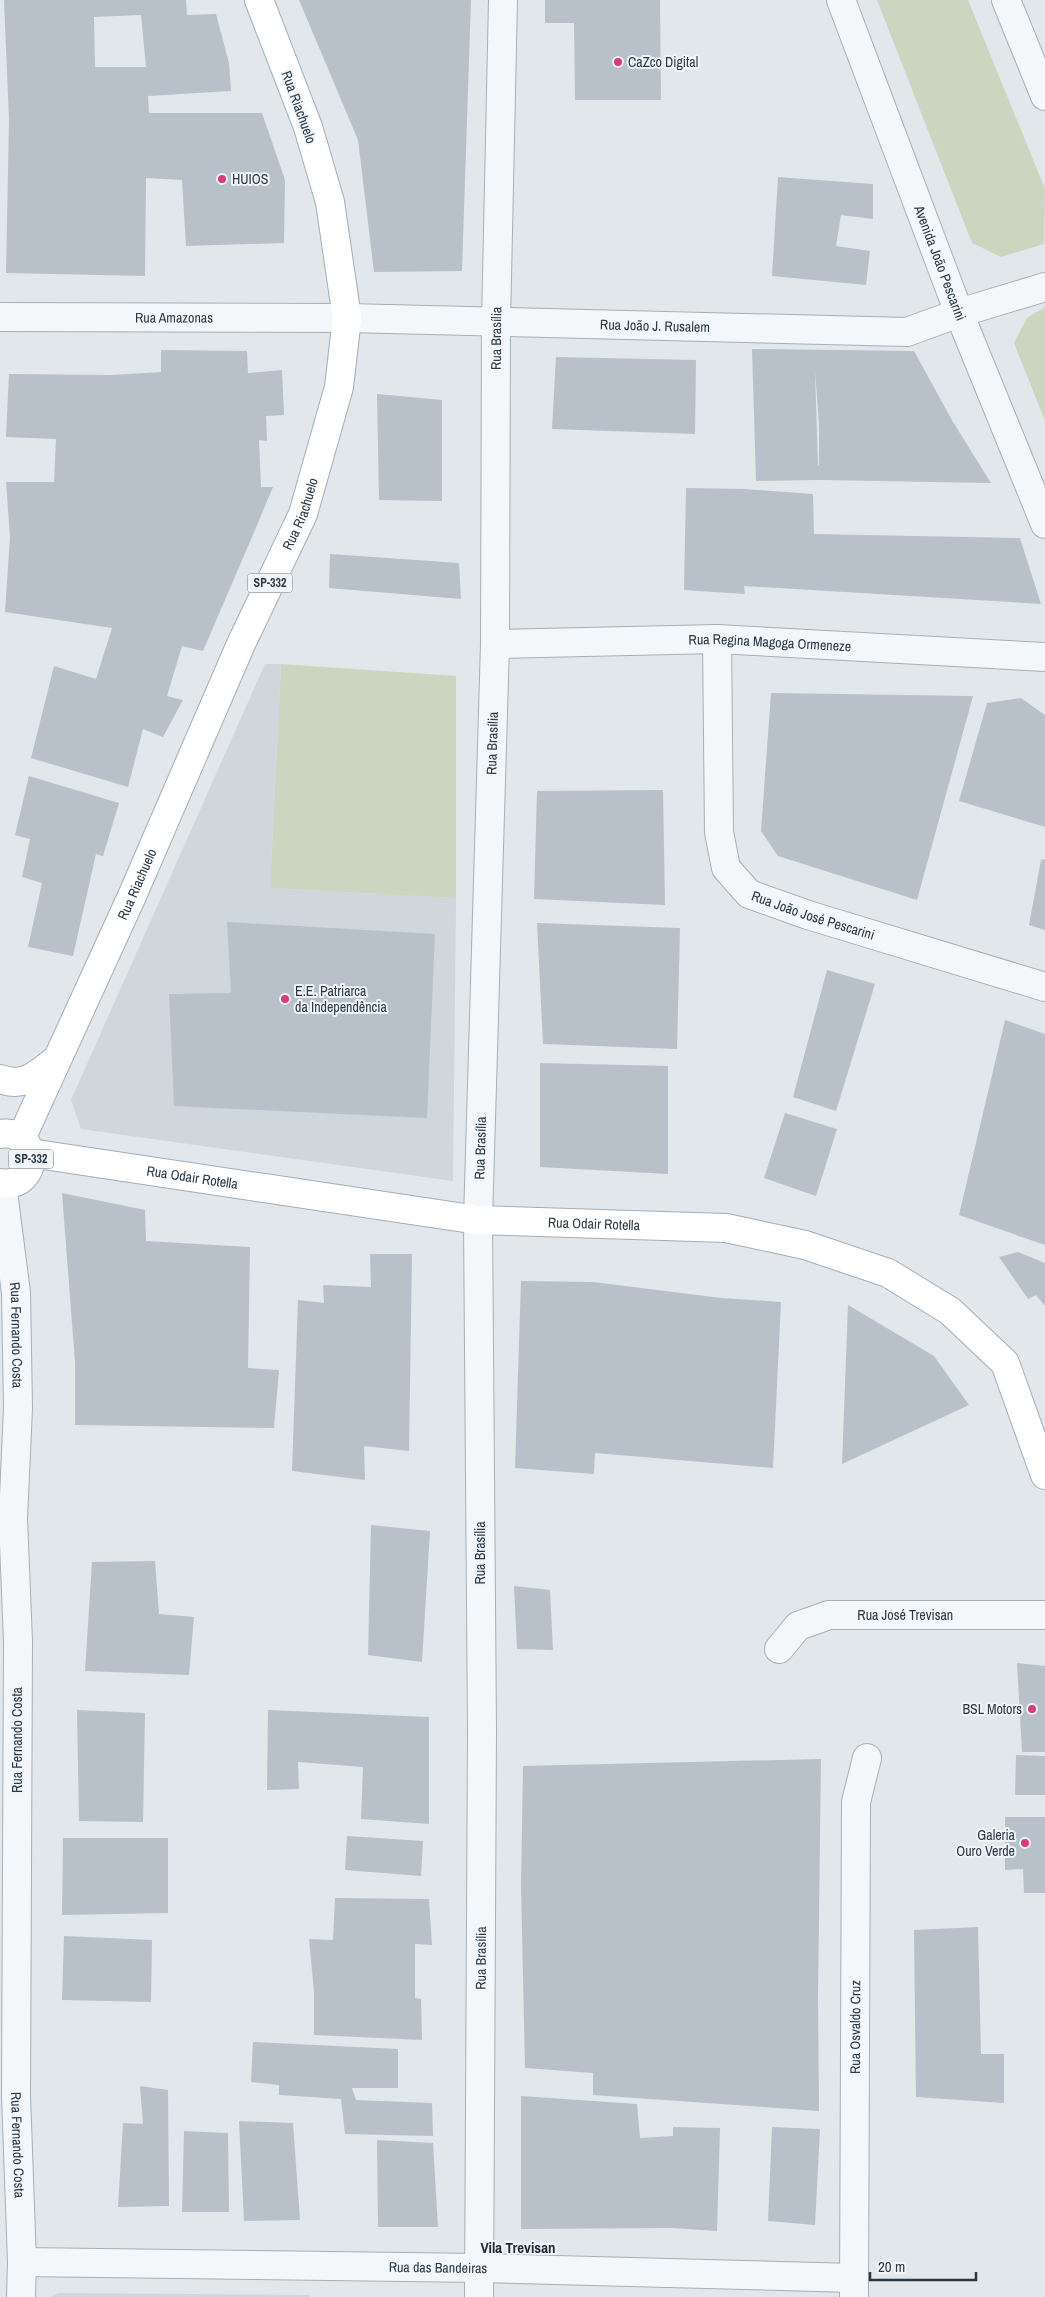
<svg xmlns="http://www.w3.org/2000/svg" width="1045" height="2297" font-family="'Archivo Narrow',sans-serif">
<rect width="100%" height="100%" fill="#e1e7eb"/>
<path fill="#cfd7dd" d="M265 664H281L270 888 456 898 453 1181 81 1129 71 1100Z
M58 2293 310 2295V2297H51Z"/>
<path fill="#cbd6c1" d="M877 0H968L1045 189 1044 244 1001 257 972 243Z
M1045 307V421L1014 343 1027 318Z
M281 664 456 676V898L270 888Z"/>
<path fill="#b8c1c9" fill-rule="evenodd" d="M4 0H186L187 15 216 14 229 63 231 91 148 96 149 113H262L285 180 284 243 186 246 182 180 146 178 145 276 6 273 9 119ZM141 15 146 67H95L94 17Z
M299 0H471L462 271 374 272 358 140Z
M545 0H660L661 100H575L574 23H545Z
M778 177 873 184V219L841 215 836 246 870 251 866 285 772 276Z
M752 349 914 351 953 422 991 483 819 480 756 481ZM815 371 819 424V465H818Z
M161 350 247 351 248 373 282 370 284 415 266 416 267 441 259 440 261 487H273L252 537 203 651 182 646 167 696 183 700 163 737 143 729 128 787 31 758 54 666 96 679 112 628 5 612 10 537 6 482H54L56 439 6 437 9 374 111 375 161 372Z
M556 357 696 360 695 434 552 429Z
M377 394 442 400V501L379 500Z
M686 488 745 489 813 494 814 534 1020 538 1041 604 744 586 745 594 684 590Z
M330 554 459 563 461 599 329 588Z
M771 693 973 696 917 900 778 856 761 831Z
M1021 698 1045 715V827L959 801 987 703Z
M29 776 119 803 103 856 96 854 73 956 28 947 42 883 22 877 30 839 15 835Z
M663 790 665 905 534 899 537 791Z
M1045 859V930L1029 925 1041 860Z
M227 922 435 934 427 1118 174 1106 169 994 231 993Z
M537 923 680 928 677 1049 543 1044Z
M827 970 875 984 836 1111 793 1097Z
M1005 1020 1045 1034V1245L959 1215Z
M540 1063 668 1066V1174L540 1167Z
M785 1113 837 1129 816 1196 764 1178Z
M62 1193 145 1210 146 1241 250 1247 248 1368 279 1370 274 1428 75 1425V1362Z
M1018 1252 1045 1263V1306L1036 1295 1028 1299 999 1257Z
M370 1254H412L409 1451 364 1446 365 1480 292 1471 298 1300 324 1303 323 1285 371 1287Z
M521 1281 593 1282 721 1298 781 1302 773 1468 595 1453 594 1474 515 1468Z
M848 1305 934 1356 969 1405 842 1464Z
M371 1525 430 1531 422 1662 368 1655Z
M155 1561 159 1614 194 1617 189 1675 85 1671 92 1562Z
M514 1586 550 1590 553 1650 517 1649Z
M1017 1663 1045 1666V1752H1022Z
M77 1710 145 1713 143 1822 79 1821Z
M268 1710 429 1717V1824L361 1819 363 1767 298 1762 299 1789 267 1790Z
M1016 1755 1045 1756V1795H1015Z
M821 1759 818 1996 819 2111 593 2095V2073L525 2068 521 1885 523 1766Z
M1005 1817H1045V1893H1024L1023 1869 1005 1870Z
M347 1836 423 1841 421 1876 345 1870Z
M63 1838H168V1913L62 1915Z
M335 1898 429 1899 432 1945 415 1944V1998L421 1999 422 2040 314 2035V1992L309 1939 333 1940Z
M978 1927 981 2054H1004V2103L916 2097 914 1930Z
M64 1936 152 1940 151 2002 62 2000Z
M253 2042 398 2049V2088H352L356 2100 432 2103 433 2136 345 2134 341 2099 279 2095V2085L251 2082Z
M140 2086 168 2090 169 2206 118 2207 123 2123 143 2124Z
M521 2096 637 2104 640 2138 673 2136V2127L720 2128 717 2231 672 2228 521 2229Z
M239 2121 293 2123 300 2220 244 2221Z
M772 2127 820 2129 815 2225 768 2221Z
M184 2131 228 2133 229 2212H182Z
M377 2140 433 2143 438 2227H378Z"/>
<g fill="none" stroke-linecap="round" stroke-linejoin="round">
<defs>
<g id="minor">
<path id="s1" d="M841 0 959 313 1045 524"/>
<path d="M1006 0 1045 96"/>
<path id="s2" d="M0 317 347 318 907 332 959 313 1045 287"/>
<path id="s3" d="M717 639 719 832 726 868 749 894 808 915 1045 987"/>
<path id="s4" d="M495 644 717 639 1045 657"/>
<path id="s5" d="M2 1184 16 1293 18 1408 13 1519 18 1641 16 2095 22 2262 21 2297"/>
<path id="s6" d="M779 1649 798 1626 829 1615H1045"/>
<path id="s7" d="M22 2262 480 2268 854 2278"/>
<path id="s8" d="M479 2297 482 1731 478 1220 495 644 496 323 503 0"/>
<path id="s9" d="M854 2297 856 1802 867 1758"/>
</g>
<g id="major">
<path d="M0 1079C25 1088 36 1075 56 1060"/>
<path d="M0 1134C40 1127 41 1190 0 1183"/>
<path id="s10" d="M21 1139 132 896 241 644 303 514 339 387 347 318 330 202 308 127 259 0"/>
<path id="s11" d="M30 1153 478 1220 726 1228 805 1245 888 1273 950 1311 1005 1363 1045 1475"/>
</g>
</defs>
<use href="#minor" stroke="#a6afb6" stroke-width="30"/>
<use href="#major" stroke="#9faeb8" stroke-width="30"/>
<use href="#minor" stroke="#f4f7f9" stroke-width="28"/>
<use href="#major" stroke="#fff" stroke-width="28"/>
</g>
<g fill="#da3c75" stroke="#f1f5f8" stroke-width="2">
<circle cx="618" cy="62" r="5"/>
<circle cx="222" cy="179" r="5"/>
<circle cx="285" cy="999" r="5"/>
<circle cx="1032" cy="1709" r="5"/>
<circle cx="1025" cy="1843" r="5"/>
</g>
<g text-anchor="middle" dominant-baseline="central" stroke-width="4" stroke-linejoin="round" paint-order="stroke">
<g fill="#f1f5f8" stroke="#64717a" stroke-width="1">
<rect x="247.5" y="573.5" width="45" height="19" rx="4"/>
<rect x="8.5" y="1149.5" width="45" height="19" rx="4"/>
</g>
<g font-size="12" font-weight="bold" fill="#283844">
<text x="270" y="583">SP-332</text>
<text x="31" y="1159">SP-332</text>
</g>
<g font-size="14" fill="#283844" stroke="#f1f5f8" text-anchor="start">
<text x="628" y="62">CaZco Digital</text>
<text x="232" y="179">HUIOS</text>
<text x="295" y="991">E.E. Patriarca<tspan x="295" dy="16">da Independência</tspan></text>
<text x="1022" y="1709" text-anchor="end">BSL Motors</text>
<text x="1015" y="1835" text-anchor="end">Galeria<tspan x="1015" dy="16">Ouro Verde</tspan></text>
</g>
<g font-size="14" fill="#283844" stroke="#f1f5f8">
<text transform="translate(299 107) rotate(70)">Rua Riachuelo</text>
<text stroke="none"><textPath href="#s1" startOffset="281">Avenida João Pescarini</textPath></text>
<text stroke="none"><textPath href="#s2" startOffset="174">Rua Amazonas</textPath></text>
<text stroke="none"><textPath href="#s2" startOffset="655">Rua João J. Rusalem</textPath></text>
<text stroke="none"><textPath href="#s8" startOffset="1959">Rua Brasília</textPath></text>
<text stroke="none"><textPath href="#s10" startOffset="685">Rua Riachuelo</textPath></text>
<text stroke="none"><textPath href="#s4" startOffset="275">Rua Regina Magoga Ormeneze</textPath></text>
<text stroke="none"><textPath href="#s8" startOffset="1554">Rua Brasília</textPath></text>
<text stroke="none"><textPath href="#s10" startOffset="280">Rua Riachuelo</textPath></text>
<text stroke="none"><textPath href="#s3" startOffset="332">Rua João José Pescarini</textPath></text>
<text stroke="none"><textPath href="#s8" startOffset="1149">Rua Brasília</textPath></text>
<text stroke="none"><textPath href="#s11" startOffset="164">Rua Odair Rotella</textPath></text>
<text stroke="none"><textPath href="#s11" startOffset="569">Rua Odair Rotella</textPath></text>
<text stroke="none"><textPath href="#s5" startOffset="152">Rua Fernando Costa</textPath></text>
<text transform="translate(480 1553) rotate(-90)">Rua Brasília</text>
<text stroke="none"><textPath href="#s6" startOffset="139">Rua José Trevisan</textPath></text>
<text transform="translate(17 1740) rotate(-90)">Rua Fernando Costa</text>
<text stroke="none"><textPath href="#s8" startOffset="339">Rua Brasília</textPath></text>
<text stroke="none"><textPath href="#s9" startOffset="270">Rua Osvaldo Cruz</textPath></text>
<text stroke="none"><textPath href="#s5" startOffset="962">Rua Fernando Costa</textPath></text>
<text stroke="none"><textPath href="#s7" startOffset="416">Rua das Bandeiras</textPath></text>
</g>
<g font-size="15" font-weight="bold" fill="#1a2935" stroke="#f1f5f8">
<text x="518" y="2247">Vila Trevisan</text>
</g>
</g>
<path d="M870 2272v8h106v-8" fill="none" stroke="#283844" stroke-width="2.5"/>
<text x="878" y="2272" font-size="15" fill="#283844" stroke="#f1f5f8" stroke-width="4" paint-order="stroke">20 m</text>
</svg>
